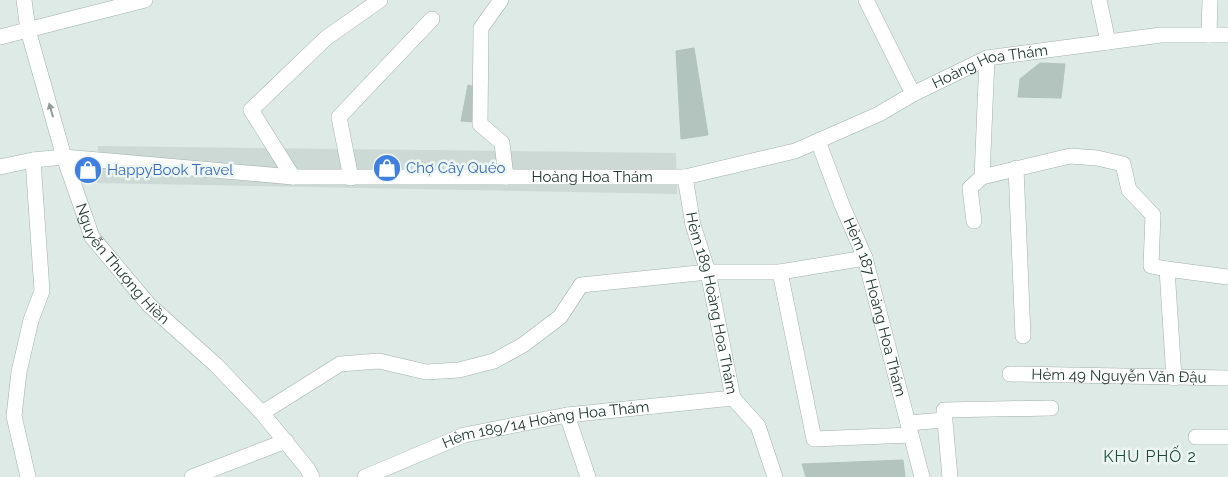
<svg xmlns="http://www.w3.org/2000/svg" width="1228" height="477" font-family="Raleway,sans-serif">
<rect width="100%" height="100%" fill="#deeae5"/>
<path fill="#ccd9d4" d="M98 146 676 153 677 194 97 183Z"/>
<path fill="#b3c4be" stroke="#b1c3bc" d="M694 48 708 135 681 139 676 51Z
M1040 63 1065 64 1061 98 1018 97 1020 79Z
M468 85 479 88 475 122 461 121Z
M903 460 905 477H806L802 464Z"/>
<g fill="none" stroke-linecap="round" stroke-linejoin="round">
<defs>
<g id="minor">
<path id="s1" d="M24 0 28 30 64 157 92 237 149 305 216 365 262 413 307 468 312 477"/>
<path d="M501 0 481 28 480 124 502 143 506 177"/>
<path d="M866 0 913 94"/>
<path d="M1099 0 1108 42"/>
<path d="M1209 35 1210 0"/>
<path d="M0 37 145 0"/>
<path d="M987 58 982 177 1070 156 1097 158 1123 164 1129 190 1153 215 1151 266 1167 269 1174 378"/>
<path id="s2" d="M818 141 842 205 865 258 922 477"/>
<path id="s3" d="M0 167 33 160 64 157 293 177H685L795 151 879 114 913 94 987 58 1161 35H1228"/>
<path d="M1016 168 1023 336"/>
<path d="M293 177 251 110 326 38 380 0"/>
<path id="s4" d="M685 177 693 225 708 272 733 398 758 426 775 477"/>
<path d="M351 178 339 117 432 19"/>
<path d="M974 221 970 188 982 177"/>
<path d="M1167 269 1228 277"/>
<path d="M780 272 814 439 911 435"/>
<path id="s5" d="M1010 374 1228 378"/>
<path d="M262 413 340 364 379 361 426 372 459 370 494 361 523 345 560 317 581 285 708 272H780L865 258"/>
<path d="M567 415 588 477"/>
<path d="M908 423 944 420"/>
<path d="M1196 437H1228"/>
<path d="M28 477 14 416 19 372 31 320 42 291 33 160"/>
<path d="M192 477 286 441"/>
<path id="s6" d="M365 477 464 435 567 415 733 398"/>
<path d="M950 477 944 410 1051 408"/>
</g>
</defs>
<use href="#minor" stroke="#a1b1ac" stroke-width="16"/>
<use href="#minor" stroke="#fff" stroke-width="15"/>
</g>
<defs><path id="oneway-solid" d="M-6-.8H1V-3.2L6.5 0L1 3.2V.8H-6Z" transform="scale(1.25)"/></defs>
<use fill="#909c99" href="#oneway-solid" transform="translate(51 110) rotate(-106)"/>
<defs>
<symbol id="shop-disc" viewBox="-11 -11 22 22"><circle r="9.5" fill="#3f7fe0" stroke="#eef6f2"/><path d="M-5-2.5h2.3a2.7 3.5 0 0 1 5.4 0H5L5.5 6h-11ZM-1.5-2.5h3a1.5 2.3 0 0 0-3 0Z" fill="#fff"/></symbol>
</defs>
<g fill-rule="evenodd">
<use href="#shop-disc" x="371" y="152" width="32" height="32"/>
<use href="#shop-disc" x="72" y="154" width="32" height="32"/>
</g>
<g text-anchor="middle" dominant-baseline="central" stroke-width="5" stroke-linejoin="round" paint-order="stroke">
<g font-size="15" fill="#203933" stroke="#eef6f2">
<text stroke="none"><textPath href="#s3" startOffset="1014">Hoàng Hoa Thám</textPath></text>
<text stroke="none"><textPath href="#s3" startOffset="594">Hoàng Hoa Thám</textPath></text>
<text stroke="none"><textPath href="#s1" startOffset="286">Nguyễn Thượng Hiền</textPath></text>
<text stroke="none"><textPath href="#s4" startOffset="129">Hẻm 189 Hoàng Hoa Thám</textPath></text>
<text stroke="none"><textPath href="#s2" startOffset="176">Hẻm 187 Hoàng Hoa Thám</textPath></text>
<text stroke="none"><textPath href="#s5" startOffset="109">Hẻm 49 Nguyễn Văn Đậu</textPath></text>
<text stroke="none"><textPath href="#s6" startOffset="190">Hẻm 189/14 Hoàng Hoa Thám</textPath></text>
</g>
<g font-size="15" fill="#366cbe" stroke="#eef6f2" text-anchor="start">
<text x="406" y="168">Chợ Cây Quéo</text>
<text x="107" y="170">HappyBook Travel</text>
</g>
<g font-size="16" letter-spacing="1" fill="#1c4b40" stroke="#eef6f2">
<text x="1150" y="456">KHU PHỐ 2</text>
</g>
</g>
</svg>
